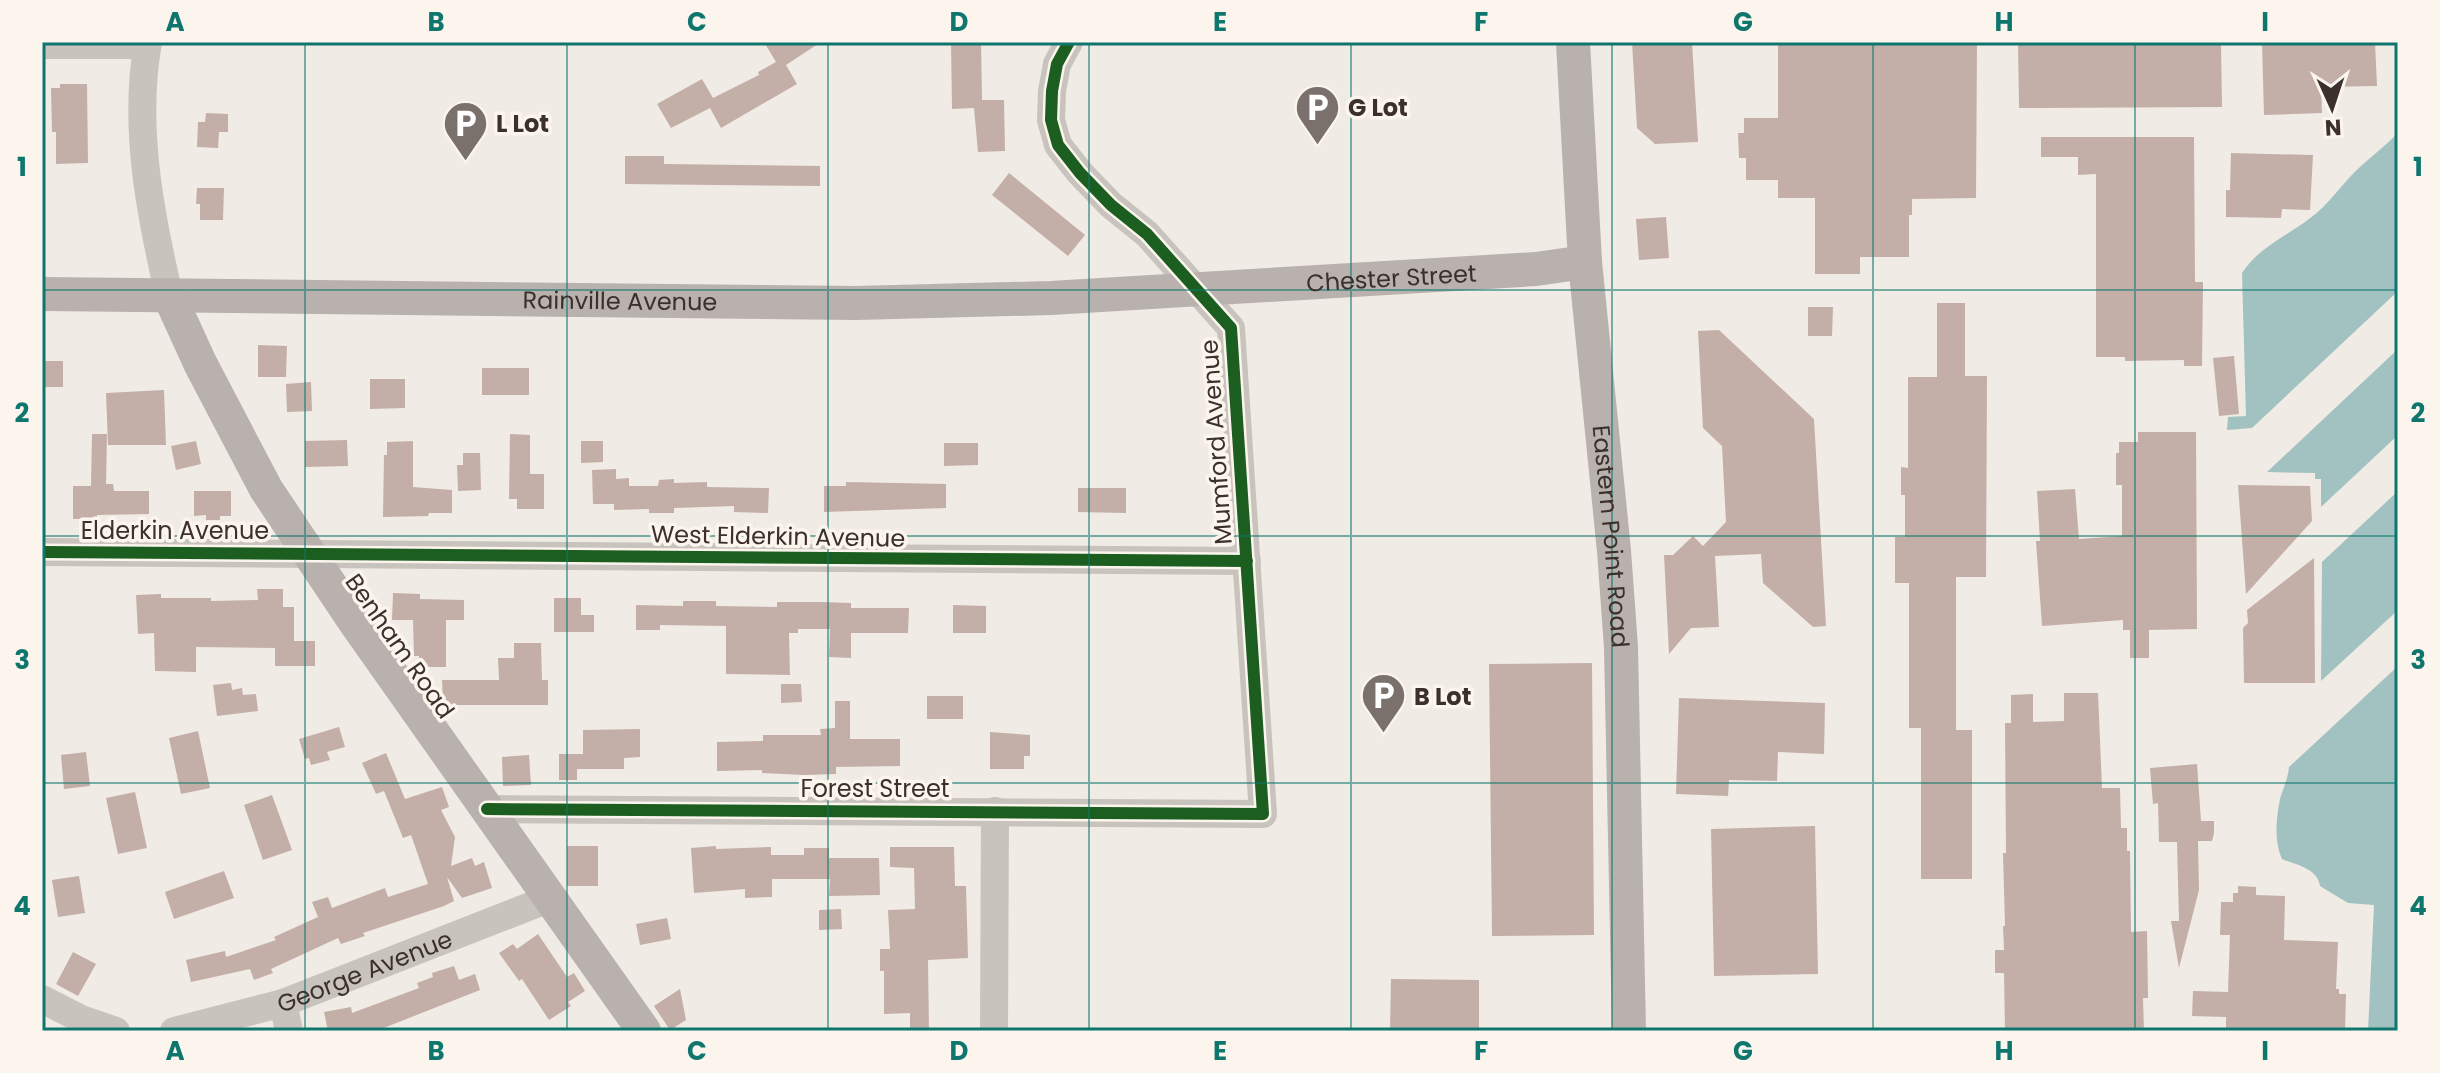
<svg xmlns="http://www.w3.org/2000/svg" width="2440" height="1073" font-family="Poppins,sans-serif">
<rect width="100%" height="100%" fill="#f0ebe5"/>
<path fill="#a1c2c1" d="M2398 133V291L2252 428 2227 430 2228 417 2246 416 2242 273C2259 247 2285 237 2309 219 2329 205 2342 183 2361 166 2373 155 2386 145 2398 133Z
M2398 349V435L2321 507V479H2315V473L2267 472Z
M2398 491V610L2321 681 2322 562Z
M2398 666V1031H2368L2374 905 2348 903 2320 886C2318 869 2297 865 2282 859 2274 841 2276 819 2280 799 2283 788 2288 779 2289 767Z"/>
<path fill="#c3afa7" d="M764 42H821L786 65 797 84 721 128 710 108 671 128 657 104 702 79 713 98 759 75 758 72 776 62Z
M951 42H981L982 100H1004L1005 151 978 152 974 108 952 109Z
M1632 42H1692L1698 142 1655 144 1637 128Z
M1778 42H1977L1976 198 1912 199V215H1909V257H1860V274H1815V198H1778V180H1746V158H1739L1738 133H1744V118H1778Z
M2018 42H2221L2222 107 2019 108Z
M2262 42H2375L2377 86 2321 87 2322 113 2264 115Z
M60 84H87L88 163 56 164V132H52L51 88H60Z
M206 113 228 114V132H219L218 148 197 147 198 122H205Z
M2041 137H2194L2195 282H2203L2202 366H2184V360L2125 361V357H2096V174L2078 175V157H2041Z
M2231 153 2313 155 2310 210 2282 209 2281 218 2226 217V190H2230Z
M625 156H664V164L820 166V186L625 184Z
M1009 173 1085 235 1068 256 992 195Z
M197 188H224L223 220H200V204H196Z
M1666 217 1669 258 1639 260 1636 219Z
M1937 303H1965V376H1987L1986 577H1956V730H1972V879H1921V728H1909V583H1895V537H1905V495H1901V467L1908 468V377H1937Z
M1808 307H1833L1832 336H1808Z
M1719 330 1814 419 1826 626 1813 627 1763 583 1761 554 1715 556 1719 627 1691 628 1669 654 1664 555H1673L1693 536 1703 546 1726 522 1722 446 1703 428 1698 331Z
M258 345 287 346 286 377H258Z
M2234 356 2239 414 2219 416 2213 358Z
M42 361H63V387H42Z
M482 368H529V395H482Z
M370 379H405V408L370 409Z
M311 382 312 411 287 412 286 384Z
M164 390 166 445H108L106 393Z
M2138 432H2196L2197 629 2149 630V658H2130V630H2123V620L2042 626 2036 541H2040L2037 491 2075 489 2079 539 2122 536V485H2116V453H2119V442H2138Z
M92 434H107L106 484H113L114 491H149V514L97 515V519H73V486H91Z
M510 434 530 435V474H544V509H517V499H509Z
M347 440 348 466 305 467V441Z
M196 441 201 464 176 470 171 446Z
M413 441V487L452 490V513H429L428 516 383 517 384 455H387V442Z
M581 441H603V462L581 463Z
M944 443H978V465L944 466Z
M463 453H480L481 490 458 491 457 465H463Z
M616 469V479L629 478V486H658L659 480 674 479V483L707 482V487L769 488 768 513 734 512V506L674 508V513H649V509L614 510V504H593L592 470Z
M846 482 946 484V508L824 512V486H846Z
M2238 485 2310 486 2312 521 2246 594Z
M1078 488H1126V513L1078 512Z
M194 491H231V516H220V520H206V515L194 516Z
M2314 558 2315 683H2244L2243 628 2248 623 2247 610Z
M257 589H283V607H294V641H315V666H275V648L196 647V672L155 671 154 633 138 634 136 595 161 594V598H211V601L258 600Z
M393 593 420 594V599L464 600V620H446V667H419V656H414L413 620H392Z
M554 598H581V615H594V632H554Z
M683 601H716V606L777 607V602H821L851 603V608H909L908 633H851V658L829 657 830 629H798V633H789L790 675 726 674V626L660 625V630H636V605L683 606Z
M953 605 986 606V633H953Z
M514 643H541L542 680H548V705H443L442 680H499L498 658H514Z
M1592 663 1594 935 1492 936 1489 664Z
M231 683 232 690 242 688 243 695 256 694 258 711 217 716 213 685Z
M781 684H801L802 702 781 703Z
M2064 693H2098L2102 788H2120L2121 828H2127V851H2130L2131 932 2147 931 2148 998H2143L2144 1031H2005L2004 973H1995V950H2004L2003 926H2005L2003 853H2006L2005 723H2011V695L2033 694V722L2064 721Z
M927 696H963V719H927Z
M1679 698 1825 703 1824 754 1778 752 1777 781 1729 780 1728 796 1676 794Z
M835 701H850V739H900V766L836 767V774L804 775 762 773V770L717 771V742L763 741V735H821L820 729 835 728Z
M339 727 345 747 327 752 330 760 311 765 309 758 305 759 299 739Z
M640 729V757L624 758V769H577V780H559V754H583V730Z
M198 731 210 788 181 794 169 738Z
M990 732 1030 735V756H1024V769H990Z
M86 752 90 786 64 789 61 755Z
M386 753 405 799 442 787 449 807 441 810 455 837 451 866 472 858 475 866 484 862 492 888 462 898 447 877 454 901 444 906 363 933 365 936 341 944 338 938 271 969 273 973 254 980 250 969 191 982 186 960 225 951 226 957 276 940 274 937 318 917 312 902 328 897 332 908 385 888 388 897 428 884 411 835 403 838 384 791 376 794 362 763Z
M529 755 531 785 503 786 502 757Z
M2197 764 2201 821H2214V833L2212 841H2198L2199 890 2179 968 2171 921H2179L2177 842H2159L2158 803 2153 804 2150 768Z
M135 792 147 848 118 854 106 798Z
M272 795 292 850 263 860 244 805Z
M1815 826 1818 974 1714 976 1711 829Z
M567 846H598V886H567Z
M716 846V849L771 847V855H804V848H829V858H879L880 895 829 896 830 879H772V897L745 898V889L694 893 691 848Z
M890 847H954L955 886H966L968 958 928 960 929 1031H910V1013L884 1014V971H880V949H890L888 910 915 909 914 868 890 867Z
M224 871 234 898 174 919 165 892Z
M79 876 85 913 58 917 52 880Z
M2238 886 2256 887V895L2285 896 2284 940 2338 942 2336 989H2339V994H2346L2345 1031H2226V1017L2192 1016 2193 991 2228 992 2230 935H2220L2221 902H2233V893H2238Z
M841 909 842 929 819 930V910Z
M667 918 671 939 640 945 636 924Z
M538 934 567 977 574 973 585 991 568 1002 571 1006 549 1020 522 979 519 981 499 953 513 944 517 949Z
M73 952 96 964 78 996 56 984Z
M454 966 459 980 475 974 480 990 376 1031H328L324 1012 351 1007 352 1013 419 988 417 983 433 977 432 973Z
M1391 979 1479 980V1031H1390Z
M680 989 686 1020 670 1030 654 1006Z"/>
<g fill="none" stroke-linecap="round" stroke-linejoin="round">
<g stroke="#c9c3be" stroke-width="28">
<path d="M148 42C133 126 150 213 169 295"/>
<path d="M42 45H147"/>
<path d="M42 552 1247 561"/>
<path d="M487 809 1263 814 1231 328 1147 234 1111 205 1080 173 1058 145 1051 120 1052 91 1057 64 1069 42"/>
<path d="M42 999 81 1019 116 1031"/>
<path d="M283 1003 289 1031"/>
<path id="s1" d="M174 1031 283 1003 551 898"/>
<path d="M994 1031 995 811"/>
</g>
<g stroke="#b8b1ad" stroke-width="34">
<path id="s2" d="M1573 42 1585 262 1614 551 1621 647 1629 1031"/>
<path id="s3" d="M42 294 856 303 1051 298 1536 269 1585 262"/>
<path d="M169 295 200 363 266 489 357 625 644 1031"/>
</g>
<defs>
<path id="cycleway" d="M42 552 1247 561
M487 809 1263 814 1231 328 1147 234 1111 205 1080 173 1058 145 1051 120 1052 91 1057 64 1069 42"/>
</defs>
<use href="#cycleway" stroke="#fbf5ee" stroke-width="17"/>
<use href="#cycleway" stroke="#1b5e20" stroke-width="12"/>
</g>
<path fill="none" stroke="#0f766e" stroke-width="2" stroke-opacity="0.55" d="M305 42V1031M567 42V1031M828 42V1031M1089 42V1031M1351 42V1031M1612 42V1031M1873 42V1031M2135 42V1031M42 290H2398M42 536H2398M42 783H2398"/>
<defs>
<symbol id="parking-pin" viewBox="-11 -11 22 30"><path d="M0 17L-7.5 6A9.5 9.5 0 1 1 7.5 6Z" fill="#7a716c" stroke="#fbf5ee"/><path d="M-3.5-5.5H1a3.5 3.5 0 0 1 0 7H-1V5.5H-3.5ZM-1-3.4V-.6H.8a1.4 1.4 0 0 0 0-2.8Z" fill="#fff"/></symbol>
</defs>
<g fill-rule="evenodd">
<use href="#parking-pin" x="1292" y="82" width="51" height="69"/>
<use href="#parking-pin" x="440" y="98" width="51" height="69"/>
<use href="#parking-pin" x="1358" y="670" width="51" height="69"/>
</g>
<g text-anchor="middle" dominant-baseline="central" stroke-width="7" stroke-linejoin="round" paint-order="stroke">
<g font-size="24" font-weight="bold" fill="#3b302b" stroke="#fbf5ee" text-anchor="start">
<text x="1348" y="107">G Lot</text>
<text x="496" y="123">L Lot</text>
<text x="1414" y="696">B Lot</text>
</g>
<g font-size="24" fill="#3b302b" stroke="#fbf5ee">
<text stroke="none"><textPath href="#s3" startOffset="1350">Chester Street</textPath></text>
<text stroke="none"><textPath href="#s3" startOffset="578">Rainville Avenue</textPath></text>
<text transform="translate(1216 442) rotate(-94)">Mumford Avenue</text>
<text x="175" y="530">Elderkin Avenue</text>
<text transform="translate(778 536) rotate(1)">West Elderkin Avenue</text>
<text stroke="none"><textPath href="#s2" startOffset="496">Eastern Point Road</textPath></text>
<text transform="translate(400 646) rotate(55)">Benham Road</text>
<text x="875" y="788">Forest Street</text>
<text stroke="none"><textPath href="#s1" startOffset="200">George Avenue</textPath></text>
</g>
</g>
<rect width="2440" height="1073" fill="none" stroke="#fbf5ee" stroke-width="88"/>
<g transform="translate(2332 108) rotate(177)" stroke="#fbf5ee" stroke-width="6" paint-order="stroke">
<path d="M0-6L14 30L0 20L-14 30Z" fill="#3b302b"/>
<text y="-12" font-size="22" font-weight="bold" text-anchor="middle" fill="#3b302b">N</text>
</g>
<rect x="44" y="44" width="2352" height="985" fill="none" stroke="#0f766e" stroke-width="3"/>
<g font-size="26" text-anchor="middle" font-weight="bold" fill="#0f766e">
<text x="175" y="31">A</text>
<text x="436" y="31">B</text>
<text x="697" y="31">C</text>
<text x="959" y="31">D</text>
<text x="1220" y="31">E</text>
<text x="1481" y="31">F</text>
<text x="1743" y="31">G</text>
<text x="2004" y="31">H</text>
<text x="2265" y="31">I</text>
<text x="22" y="176">1</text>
<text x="2418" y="176">1</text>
<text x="22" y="422">2</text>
<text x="2418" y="422">2</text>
<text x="22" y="669">3</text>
<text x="2418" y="669">3</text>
<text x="22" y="915">4</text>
<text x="2418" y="915">4</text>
<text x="175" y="1060">A</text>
<text x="436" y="1060">B</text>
<text x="697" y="1060">C</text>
<text x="959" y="1060">D</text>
<text x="1220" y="1060">E</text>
<text x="1481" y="1060">F</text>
<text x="1743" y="1060">G</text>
<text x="2004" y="1060">H</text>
<text x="2265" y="1060">I</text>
</g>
</svg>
